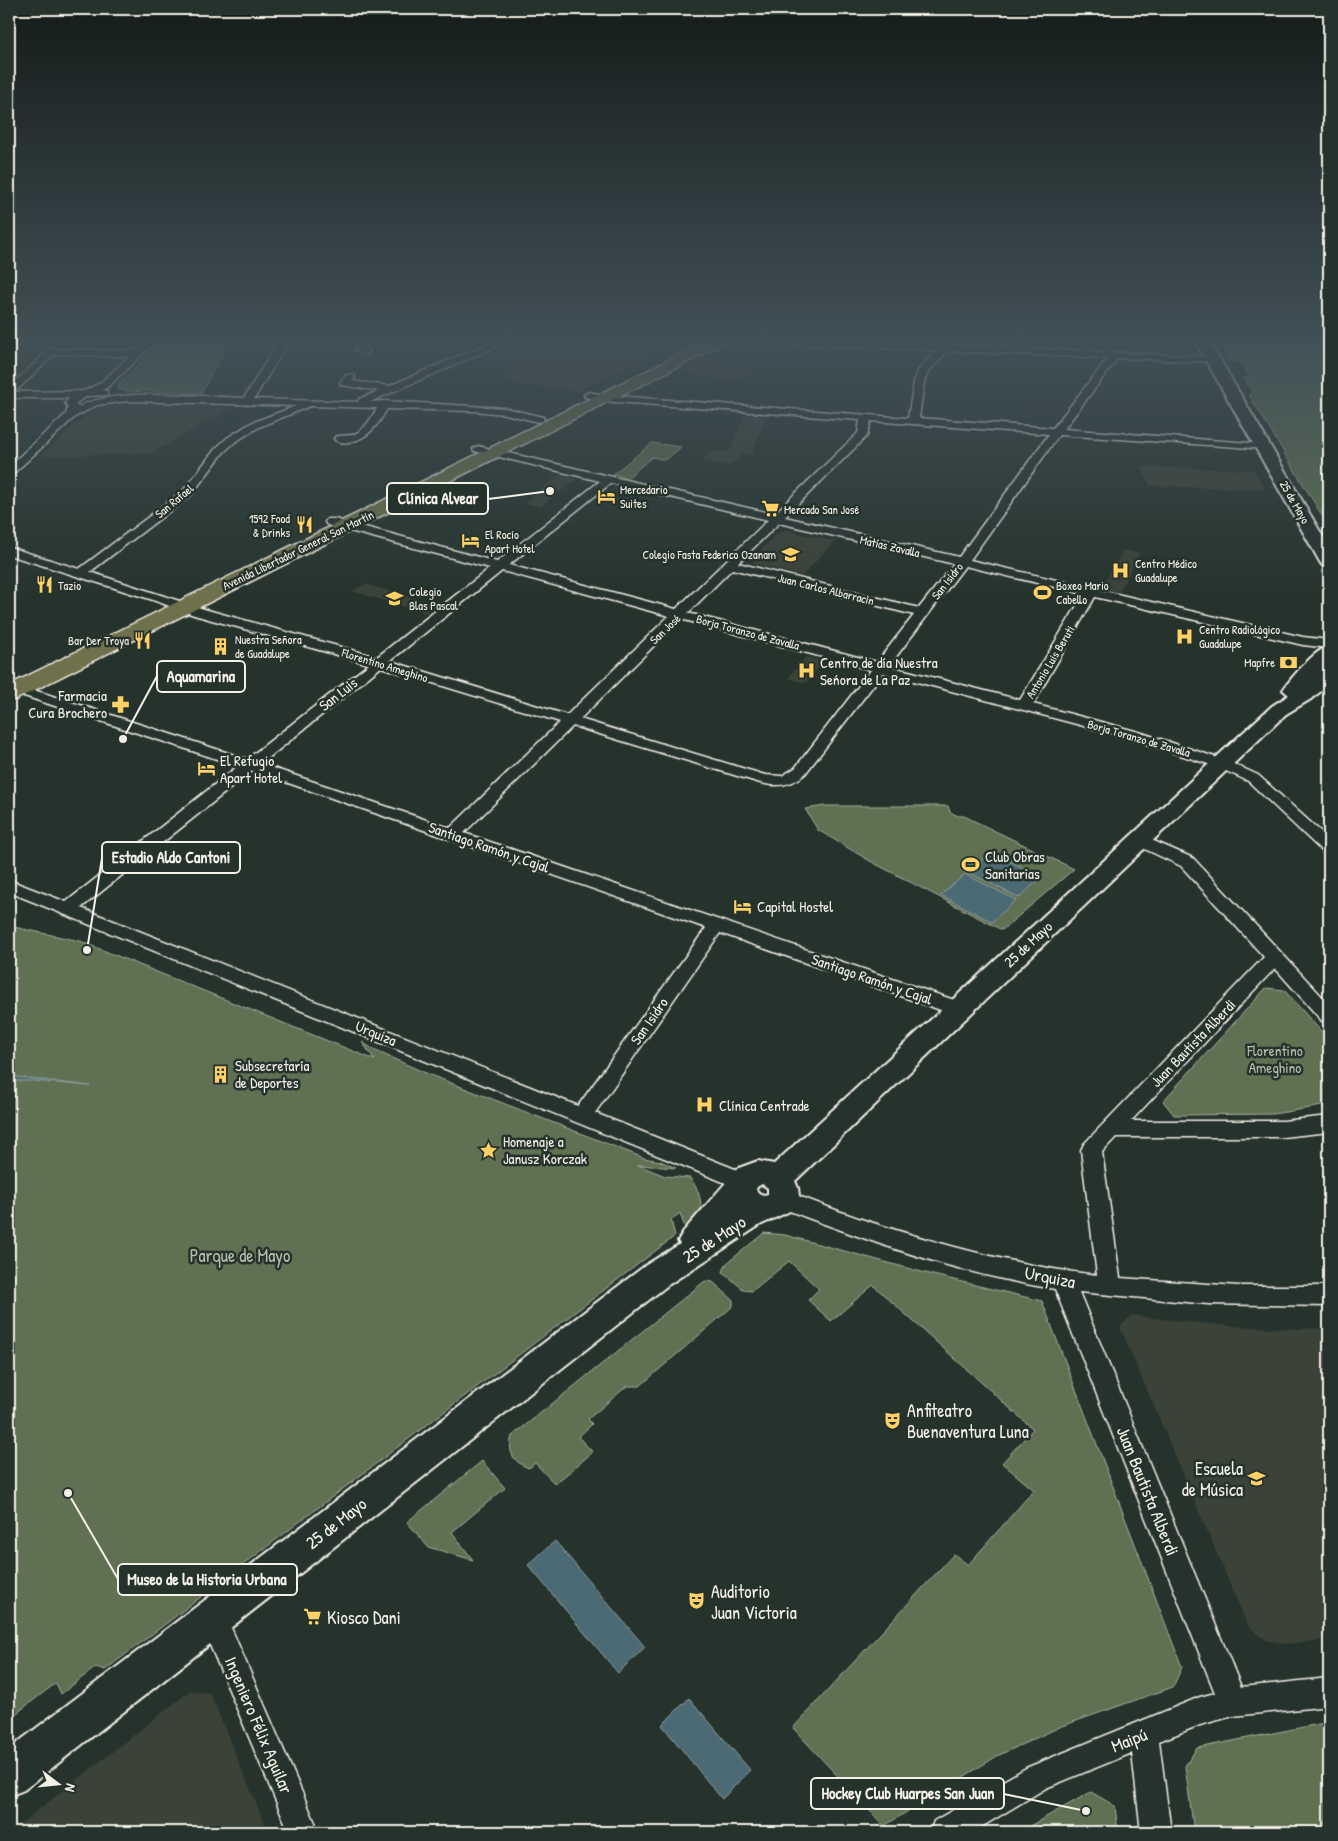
<svg xmlns="http://www.w3.org/2000/svg" width="1338" height="1841" font-family="'Patrick Hand',sans-serif">
<rect width="100%" height="100%" fill="#26332d"/>
<filter id="ink" filterUnits="userSpaceOnUse"><feTurbulence type="fractalNoise" baseFrequency=".02" numOctaves="2"/><feDisplacementMap in="SourceGraphic" scale="10" xChannelSelector="R" yChannelSelector="G"/><feConvolveMatrix kernelMatrix="1 2 1 2 8 2 1 2 1" color-interpolation-filters="sRGB"/></filter>
<g filter="url(#ink)">
<path fill="#3a4339" d="M523 339H581L621 343 657 353 579 391 500 382 517 364 477 359Z
M699 357 707 359 753 369 730 382 676 369Z
M126 403 216 406 235 407 152 453 41 456 90 411 103 406Z
M745 414 766 416 752 455 743 454 729 466 701 460 712 451 729 452Z
M1142 467 1254 470 1265 489 1150 486Z
M560 474 577 479 540 507 524 503Z
M786 530 798 533 835 541 802 576 755 564 752 559 779 532Z
M1123 550 1140 553 1119 592 1101 588Z
M365 584 410 597 436 604 425 613 352 591Z
M806 657 823 662 806 683 788 678Z
M1132 1315 1151 1318 1232 1326 1296 1329 1329 1328V1639L1285 1644 1266 1640 1248 1626 1120 1327Z
M190 1691 210 1693 268 1832H10Z"/>
<path fill="#5f7052" stroke="#aab09d" d="M167 339H230L201 394 148 391 129 392 118 389 119 382 130 374 147 355Z
M1217 339H1329V527L1249 395 1253 393 1244 378 1250 377 1240 362 1228 360Z
M652 443 681 447 666 460 652 457 627 478 613 474Z
M825 806H948L950 812 958 816H964L1074 869 1002 930 870 861 818 830 805 809Z
M9 926 80 941 375 1060 362 1042 376 1051 428 1074 644 1158 660 1161 676 1168 638 1165 665 1176 690 1178C699 1190 703 1202 700 1217L685 1228 680 1213 671 1220 675 1236 105 1670 96 1667 61 1694 56 1683 9 1719Z
M1266 988 1284 990 1329 1040V1105L1273 1114 1174 1115 1163 1101Z
M764 1233 785 1235 933 1275 1042 1301 1182 1667 1173 1687 1062 1726 997 1756 884 1826 793 1728 954 1554 968 1565 1034 1490 1002 1463 1033 1429 873 1285 831 1321 808 1300 819 1289 789 1261 752 1291 744 1290 723 1272 726 1264Z
M705 1281 713 1282 733 1300V1306L640 1386H627L588 1419 592 1424 578 1437 593 1452 555 1484 535 1463 529 1468C514 1463 507 1452 512 1436Z
M482 1461 505 1488 452 1532 473 1560 428 1547 407 1522Z
M1329 1722V1832H1194L1185 1766 1197 1748Z
M1091 1792 1115 1806 1118 1832H1019Z"/>
<path fill="#4c6a73" stroke="#8fa0a2" d="M1292 339H1329V350L1300 349Z
M991 852 1042 877 1019 898 968 872Z
M965 874 1016 900 992 922 941 895Z
M9 1076 90 1086 34 1081H9Z
M555 1541 645 1647 618 1673 528 1565Z
M689 1698 750 1770 722 1799 662 1725Z"/>
<g fill="none" stroke-linecap="round" stroke-linejoin="round">
<defs>
<path id="street" d="M149 339H159L108 387 102 390 107 391V395L88 396 76 403 78 407C115 387 199 397 244 398L280 339H290L254 399 358 402 359 399 379 391 341 385 340 383 346 375H354L355 377 352 381 389 386 499 339H511L509 341 370 402 384 401 505 408 543 417 544 419 543 421 539 422 505 414 473 411 387 409C378 425 368 439 349 442 343 443 338 443 334 439L335 437C341 435 346 436 352 435 364 431 371 419 377 408L310 406 259 427 235 442 224 452 191 495 90 572 204 609 377 657 490 568 327 525 325 522 327 519H335L497 562 600 481 474 451 473 449 478 446 774 514 858 433 860 420 602 401 585 397 584 395 589 392 602 395 908 418 914 382 918 371 937 350 732 342 727 339H794L943 345 951 339 956 342 953 345 1215 357V361L1212 362 1118 358 1064 429 1263 444 1268 447 1267 449 1059 435 970 560 1303 637 1329 640V648L1303 645 1095 597 1033 704 1139 732 1227 761 1258 775 1329 839V853L1323 852 1248 781 1217 767 1129 738 883 673 805 774C791 787 774 787 757 782L573 726 464 833 966 1004 968 1009 966 1014 959 1016 952 1014 720 933 595 1113 750 1175 754 1181 750 1187 743 1190 9 892V880L66 902 238 766 9 691V682L247 759 369 664 194 615 153 600 9 555V547L79 569 183 491 216 448 227 438 251 423 296 406 128 401 97 405 75 417 13 474 9 475V466L66 414 68 407 65 403 69 398H9V387L50 349 135 351ZM948 351 1108 358 1053 428 919 418 924 382 928 372ZM55 354 129 357 100 383 84 391 15 392ZM871 421 1049 434 959 557 785 517 867 436ZM611 483 768 520 676 609 509 565ZM779 523 954 564 919 608 738 563ZM965 566 1084 594 1020 700 889 666ZM732 569 914 615 877 662 688 613ZM502 571 669 616 567 715 390 661ZM681 619 871 670 795 768 782 776 765 775 580 719ZM381 667 560 722 450 828 261 764ZM252 771 268 776 706 928 578 1106 81 908Z
M359 339H369L365 349 369 350V354H363L355 350Z
M1140 835 1193 858 1329 1004V1023L1322 1021 1275 968 1131 1121H1283L1329 1116V1132L1283 1137H1116L1102 1152 1120 1278 1238 1286H1329V1306L1208 1304 1079 1292 1241 1687 1329 1678V1706L1233 1716 1200 1725 1159 1741 1171 1832H1141L1132 1753 1046 1788 973 1832H930L934 1821 1026 1768 1200 1697 1215 1693 1055 1289C958 1274 865 1240 774 1205L771 1199 774 1193 782 1190C808 1199 834 1210 861 1219 938 1244 1017 1266 1097 1275L1081 1150 1084 1144 1264 957 1181 866 1134 844 1132 840 1134 836Z
M213 1605 223 1609 319 1832H289L199 1619 203 1609Z"/>
<path id="secondary" d="M1194 339H1208L1329 547V567L1323 566 1320 562Z
M1329 646V661L1323 671 1329 669V685L1311 699 1286 714 795 1181 798 1188 799 1196 790 1211 760 1225 668 1285 24 1790 9 1796V1749L646 1265 680 1244 678 1241 683 1232 729 1179 736 1169 758 1161 774 1164 1272 706 1289 695 1283 690C1291 678 1316 649 1329 646ZM762 1184 768 1188V1194C763 1196 759 1194 756 1190L757 1187Z"/>
<path id="primary" d="M711 339H729L727 342 17 699 9 701V685Z"/>
</defs>
<use href="#street" stroke="#f4f1e8" stroke-width="3"/>
<use href="#secondary" stroke="#f4f1e8" stroke-width="4"/>
<use href="#primary" stroke="#f4f1e8" stroke-width="3"/>
<use href="#street" fill="#26332d" fill-rule="evenodd"/>
<use href="#secondary" fill="#26332d" fill-rule="evenodd"/>
<use href="#primary" fill="#6e714b" fill-rule="evenodd"/>
</g>
</g>
<linearGradient id="sky" x2="0" y2="1"><stop stop-color="#151c19"/><stop offset="0.57" stop-color="#415057"/><stop offset="1" stop-color="#415057" stop-opacity="0"/></linearGradient>
<rect width="1338" height="596" fill="url(#sky)"/>
<defs>
<symbol id="hotel-bare" viewBox="-9 -9 18 18"><path d="M-6-4.5h1.5V1H6V5H4.5V3h-9V5H-6ZM-4 0a1.8 1.8 0 1 1 3.6 0ZM.5 0V-2.5h3Q6-2.5 6 0Z" fill="#ffd166" stroke="#26332d" stroke-width="2.5" paint-order="stroke"/></symbol>
<symbol id="supermarket-bare" viewBox="-9 -9 18 18"><path d="M-6-5.5h2.5l.6 2H6L4.5 2H-2.5L-4.4-4H-6ZM-1.5 3.2a1.3 1.3 0 1 0 .1 0ZM3 3.2a1.3 1.3 0 1 0 .1 0Z" fill="#ffd166" stroke="#26332d" stroke-width="2.5" paint-order="stroke"/></symbol>
<symbol id="restaurant-bare" viewBox="-9 -9 18 18"><path d="M-5-6h1v4h1v-4h1v4h1v-4h1v5L-1.5 .5V6h-2V.5L-5-1ZM5-6V6H3V1.5H1.5Q1.5-4 5-6Z" fill="#ffd166" stroke="#26332d" stroke-width="2.5" paint-order="stroke"/></symbol>
<symbol id="school-bare" viewBox="-9 -9 18 18"><path d="M0-5L7-2L0 1L-7-2ZM-4 1L0 2.5L4 1V4Q0 6-4 4Z" fill="#ffd166" stroke="#26332d" stroke-width="2.5" paint-order="stroke"/></symbol>
<symbol id="hospital-bare" viewBox="-9 -9 18 18"><path d="M-5-5h3v3.5h4V-5h3V5h-3V1.5h-4V5h-3Z" fill="#ffd166" stroke="#26332d" stroke-width="2.5" paint-order="stroke"/></symbol>
<symbol id="stadium-bare" viewBox="-9 -9 18 18"><path d="M0-5a6.5 5 0 1 0 0 10a6.5 5 0 1 0 0-10ZM-3.5-1.8h7v3.6h-7Z" fill="#ffd166" stroke="#26332d" stroke-width="2.5" paint-order="stroke"/></symbol>
<symbol id="building-bare" viewBox="-9 -9 18 18"><path d="M-4-6H4V6H1V3H-1V6H-4ZM-2.5-4.3h1.7v1.8h-1.7ZM.8-4.3h1.7v1.8H.8ZM-2.5-1h1.7V.8h-1.7ZM.8-1h1.7V.8H.8Z" fill="#ffd166" stroke="#26332d" stroke-width="2.5" paint-order="stroke"/></symbol>
<symbol id="bank-bare" viewBox="-9 -9 18 18"><path d="M-6-4H6V4H-6ZM0-2.3a2.3 2.3 0 1 0 0 4.6a2.3 2.3 0 1 0 0-4.6Z" fill="#ffd166" stroke="#26332d" stroke-width="2.5" paint-order="stroke"/></symbol>
<symbol id="pharmacy-bare" viewBox="-9 -9 18 18"><path d="M-2-6h4v4h4v4h-4v4h-4v-4h-4v-4h4Z" fill="#ffd166" stroke="#26332d" stroke-width="2.5" paint-order="stroke"/></symbol>
<symbol id="sight-bare" viewBox="-9 -9 18 18"><path d="M0-6L1.8-2.2L6-1.7L2.9 1.2L3.7 5.4L0 3.3L-3.7 5.4L-2.9 1.2L-6-1.7L-1.8-2.2Z" fill="#ffd166" stroke="#26332d" stroke-width="2.5" paint-order="stroke"/></symbol>
<symbol id="theatre-bare" viewBox="-9 -9 18 18"><path d="M-5-5.5Q0-4 5-5.5V0Q5 5 0 6Q-5 5-5 0ZM-3.3-2.5H-1v1.5H-3.3ZM1-2.5H3.3v1.5H1ZM-2.8 1Q0 5.5 2.8 1Z" fill="#ffd166" stroke="#26332d" stroke-width="2.5" paint-order="stroke"/></symbol>
<symbol id="university-bare" viewBox="-9 -9 18 18"><path d="M0-5L7-2L0 1L-7-2ZM-4 1L0 2.5L4 1V4Q0 6-4 4Z" fill="#ffd166" stroke="#26332d" stroke-width="2.5" paint-order="stroke"/></symbol>
</defs>
<g fill-rule="evenodd">
<use href="#hotel-bare" x="594" y="484" width="25" height="25"/>
<use href="#supermarket-bare" x="758" y="496" width="25" height="25"/>
<use href="#restaurant-bare" x="292" y="512" width="25" height="25"/>
<use href="#hotel-bare" x="458" y="528" width="25" height="25"/>
<use href="#school-bare" x="778" y="542" width="25" height="25"/>
<use href="#hospital-bare" x="1108" y="558" width="25" height="25"/>
<use href="#restaurant-bare" x="32" y="572" width="25" height="25"/>
<use href="#stadium-bare" x="1030" y="580" width="25" height="25"/>
<use href="#school-bare" x="382" y="586" width="25" height="25"/>
<use href="#hospital-bare" x="1172" y="624" width="25" height="25"/>
<use href="#restaurant-bare" x="130" y="628" width="25" height="25"/>
<use href="#building-bare" x="208" y="634" width="25" height="25"/>
<use href="#bank-bare" x="1276" y="650" width="25" height="25"/>
<use href="#hospital-bare" x="794" y="658" width="25" height="25"/>
<use href="#pharmacy-bare" x="108" y="692" width="25" height="25"/>
<use href="#hotel-bare" x="194" y="756" width="25" height="25"/>
<use href="#stadium-bare" x="958" y="852" width="25" height="25"/>
<use href="#hotel-bare" x="730" y="894" width="25" height="25"/>
<use href="#building-bare" x="208" y="1062" width="25" height="25"/>
<use href="#hospital-bare" x="692" y="1092" width="25" height="25"/>
<use href="#sight-bare" x="476" y="1138" width="25" height="25"/>
<use href="#theatre-bare" x="880" y="1408" width="25" height="25"/>
<use href="#university-bare" x="1244" y="1466" width="25" height="25"/>
<use href="#theatre-bare" x="684" y="1588" width="25" height="25"/>
<use href="#supermarket-bare" x="300" y="1604" width="25" height="25"/>
</g>
<g text-anchor="middle" dominant-baseline="central" stroke-width="5" stroke-linejoin="round" paint-order="stroke">
<g font-size="12" fill="#f4f1e8" stroke="#26332d" text-anchor="start">
<text x="620" y="489">Mercedario<tspan x="620" dy="14">Suites</tspan></text>
<text x="784" y="509">Mercado San José</text>
<text x="290" y="518" text-anchor="end">1592 Food<tspan x="290" dy="14">&amp; Drinks</tspan></text>
<text x="485" y="534">El Rocío<tspan x="485" dy="14">Apart Hotel</tspan></text>
<text x="776" y="554" text-anchor="end">Colegio Fasta Federico Ozanam</text>
<text x="1135" y="563">Centro Médico<tspan x="1135" dy="14">Guadalupe</tspan></text>
<text x="58" y="585">Tazio</text>
<text x="1056" y="585">Boxeo Mario<tspan x="1056" dy="14">Cabello</tspan></text>
<text x="409" y="591">Colegio<tspan x="409" dy="14">Blas Pascal</tspan></text>
<text x="1199" y="629">Centro Radiológico<tspan x="1199" dy="14">Guadalupe</tspan></text>
<text x="235" y="639">Nuestra Señora<tspan x="235" dy="14">de Guadalupe</tspan></text>
<text x="129" y="640" text-anchor="end">Bar Der Troya</text>
<text x="1275" y="662" text-anchor="end">Mapfre</text>
</g>
<g font-size="12" fill="#f4f1e8" stroke="#26332d">
<text transform="translate(174 501) rotate(-40)">San Rafael</text>
<text transform="translate(1295 502) rotate(60)">25 de Mayo</text>
<text transform="translate(890 546) rotate(13)">Matías Zavalla</text>
<text transform="translate(298 550) rotate(-26)">Avenida Libertador General San Martín</text>
<text transform="translate(947 581) rotate(-52)">San Isidro</text>
<text transform="translate(826 589) rotate(14)">Juan Carlos Albarracìn</text>
<text transform="translate(665 629) rotate(-44)">San José</text>
<text transform="translate(748 632) rotate(15)">Borja Toranzo de Zavalla</text>
<text transform="translate(1050 662) rotate(-59)">Antonio Luis Beruti</text>
<text transform="translate(385 665) rotate(17)">Florentino Ameghino</text>
<text transform="translate(1139 738) rotate(16)">Borja Toranzo de Zavalla</text>
</g>
<g font-size="15" fill="#f4f1e8" stroke="#26332d" text-anchor="start">
<text x="820" y="662">Centro de día Nuestra<tspan x="820" dy="17">Seńora de La Paz</tspan></text>
<text x="107" y="695" text-anchor="end">Farmacia<tspan x="107" dy="17">Cura Brochero</tspan></text>
<text x="220" y="760">El Refugio<tspan x="220" dy="17">Apart Hotel</tspan></text>
<text x="985" y="856">Club Obras<tspan x="985" dy="17">Sanitarias</tspan></text>
<text x="757" y="906">Capital Hostel</text>
<text x="235" y="1065">Subsecretaría<tspan x="235" dy="17">de Deportes</tspan></text>
<text x="719" y="1105">Clínica Centrade</text>
<text x="503" y="1141">Homenaje a<tspan x="503" dy="17">Janusz Korczak</tspan></text>
</g>
<g font-size="15" fill="#f4f1e8" stroke="#26332d">
<text transform="translate(338 694) rotate(-38)">San Luis</text>
<text transform="translate(489 847) rotate(19)">Santiago Ramón y Cajal</text>
<text transform="translate(1028 944) rotate(-43)">25 de Mayo</text>
<text transform="translate(872 979) rotate(19)">Santiago Ramón y Cajal</text>
<text transform="translate(649 1021) rotate(-55)">San Isidro</text>
<text transform="translate(376 1033) rotate(22)">Urquiza</text>
<text transform="translate(1193 1043) rotate(-46)">Juan Bautista Alberdi</text>
</g>
<g font-size="15" fill="#b8bdac" stroke="#26332d">
<text x="1275" y="1050">Florentino<tspan x="1275" dy="17">Ameghino</tspan></text>
</g>
<g font-size="18" fill="#f4f1e8" stroke="#26332d">
<text transform="translate(714 1239) rotate(-33)">25 de Mayo</text>
<text transform="translate(1050 1277) rotate(11)">Urquiza</text>
<text transform="translate(1148 1491) rotate(68)">Juan Bautista Alberdi</text>
<text transform="translate(336 1523) rotate(-38)">25 de Mayo</text>
<text transform="translate(259 1725) rotate(67)">Ingeniero Félix Aguilar</text>
<text transform="translate(1129 1740) rotate(-21)">Maipú</text>
</g>
<g font-size="18" fill="#b8bdac" stroke="#26332d">
<text x="240" y="1255">Parque de Mayo</text>
</g>
<g font-size="18" fill="#f4f1e8" stroke="#26332d" text-anchor="start">
<text x="907" y="1410">Anfiteatro<tspan x="907" dy="21">Buenaventura Luna</tspan></text>
<text x="1243" y="1468" text-anchor="end">Escuela<tspan x="1243" dy="21">de Música</tspan></text>
<text x="711" y="1591">Auditorio<tspan x="711" dy="21">Juan Victoria</tspan></text>
<text x="327" y="1617">Kiosco Dani</text>
</g>
</g>
<path fill="none" stroke="#f4f1e8" stroke-width="2" d="M550 491L488 499M123 739L157 676M87 950L102 858M68 1493L118 1579M1086 1811L1004 1794"/>
<g fill="#f4f1e8" stroke="#26332d" stroke-width="2">
<circle cx="550" cy="491" r="5"/>
<circle cx="123" cy="739" r="5"/>
<circle cx="87" cy="950" r="5"/>
<circle cx="68" cy="1493" r="5"/>
<circle cx="1086" cy="1811" r="5"/>
</g>
<g fill="#26332d" stroke="#f4f1e8" stroke-width="2">
<rect x="387" y="483" width="101" height="31" rx="5"/>
<rect x="157" y="661" width="88" height="31" rx="5"/>
<rect x="102" y="842" width="138" height="31" rx="5"/>
<rect x="118" y="1564" width="179" height="31" rx="5"/>
<rect x="811" y="1778" width="193" height="31" rx="5"/>
</g>
<g font-size="16" text-anchor="middle" font-weight="bold" fill="#f4f1e8">
<text x="438" y="504">Clínica Alvear</text>
<text x="201" y="682">Aquamarina</text>
<text x="171" y="863">Estadio Aldo Cantoni</text>
<text x="207" y="1585">Museo de la Historia Urbana</text>
<text x="908" y="1799">Hockey Club Huarpes San Juan</text>
</g>
<rect width="1338" height="1841" fill="none" stroke="#26332d" stroke-width="30"/>
<rect x="15" y="15" width="1308" height="1811" fill="none" stroke="#f4f1e8" stroke-width="2" filter="url(#ink)"/>
<g transform="translate(58 1784) rotate(106)" stroke="#26332d" stroke-width="4" paint-order="stroke">
<path d="M0-4L9 19L0 12L-9 19Z" fill="#f4f1e8"/>
<text y="-8" font-size="14" font-weight="bold" text-anchor="middle" fill="#f4f1e8">N</text>
</g>
</svg>
